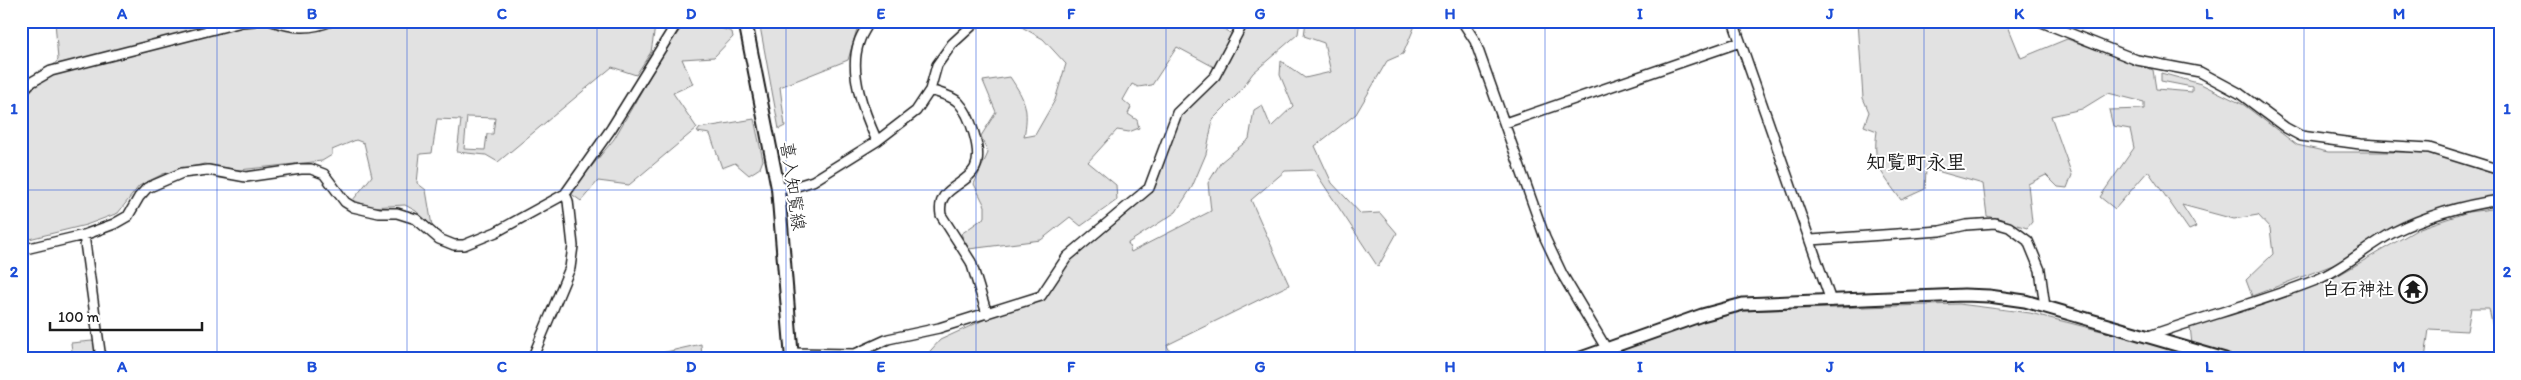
<svg xmlns="http://www.w3.org/2000/svg" width="2521" height="380" font-family="Itim,'Klee One',sans-serif">
<rect width="100%" height="100%" fill="#fff"/>
<filter id="ink" filterUnits="userSpaceOnUse"><feTurbulence type="fractalNoise" baseFrequency=".02" numOctaves="2"/><feDisplacementMap in="SourceGraphic" scale="10" xChannelSelector="R" yChannelSelector="G"/><feConvolveMatrix kernelMatrix="1 2 1 2 8 2 1 2 1" color-interpolation-filters="sRGB"/></filter>
<g filter="url(#ink)">
<path fill="#e2e2e2" stroke="#7f7f7f" fill-rule="evenodd" d="M55 21H649L655 27 651 52 636 75 612 67 498 162 486 155 457 152 461 120 437 119 432 153 420 154 417 183 426 190 432 226 416 211 405 205 370 207 353 200 372 176 364 143 356 140 332 150V155L322 161 239 170 204 164 163 174 139 186 118 213 86 225 21 241V102L58 60ZM467 117 495 118 493 134H487L485 150 464 149Z
M686 21H717V27L732 32 733 37 714 57 682 59 693 84 673 93 697 128 629 185 598 181 581 201 570 193 614 139 661 57Z
M759 21H863L857 29 848 60 780 87 785 126 779 129Z
M1011 21H1210L1232 34 1214 67 1177 47 1152 85 1138 87 1132 84 1123 100 1131 107 1128 114 1137 120 1139 128 1129 132 1117 130 1088 162 1116 185 1117 200 1081 226 1070 217 1041 240 969 249 961 234 985 217V206L974 184 988 153 981 136 996 112 983 81 1010 77C1026 101 1029 109 1024 137L1035 135 1055 100 1066 64 1043 39Z
M1249 21H1300L1298 34 1253 73 1238 94 1213 119 1206 154 1192 187 1176 212 1128 243 1131 252 1211 211 1208 183 1221 162 1249 139 1254 110 1262 105 1271 127 1293 106 1280 75 1281 61 1305 78 1331 72 1324 43 1304 36 1306 21H1417L1403 54 1387 61 1356 114 1315 146 1332 183 1361 214 1380 213 1397 233 1378 267 1314 170 1285 171 1251 200 1289 285 1167 345 1173 359H923L940 340 990 317 1043 300 1071 260 1135 207 1155 187 1180 116 1217 78Z
M1858 21H2006L2021 58 2067 39 2153 70 2156 89 2192 92V87L2161 81V73L2201 84 2244 105 2297 145 2328 152H2428L2500 176V196L2391 230 2338 263 2252 296 2246 280 2273 254 2270 228 2258 215 2234 219 2182 205 2196 227 2189 230 2148 171 2115 209 2100 197 2134 148 2130 129 2113 126 2109 110 2144 109V102L2108 93 2082 109 2051 116 2072 175 2067 188 2058 187 2046 175 2028 184 2032 222 2027 228 1987 216 1983 184 1926 168 1925 189 1901 200C1882 173 1872 166 1877 131L1864 126 1869 112 1863 98Z
M754 119 763 160 760 168 749 175 735 163 722 168 710 134 697 132 700 128Z
M2500 208V327L2493 328 2489 308H2471L2467 331 2429 329 2425 359H1597L1704 319 1739 311 1959 304 2030 313 2193 354 2190 326 2330 280 2420 228 2468 212Z
M92 341 95 343 96 359H73L71 343Z
M701 344 702 359H658L657 354Z"/>
<g fill="none" stroke-linecap="round" stroke-linejoin="round">
<defs>
<path id="minor" d="M272 21C293 28 310 30 331 21
M870 21C866 28 861 35 859 42 848 73 864 112 877 141
M1462 21 1475 41 1545 238 1562 274 1606 348
M1733 21 1831 301
M2039 21 2137 60 2200 72 2239 93 2286 128 2301 136 2360 144 2429 148 2500 170
M930 90C939 93 952 96 958 102 970 114 983 152 975 168 965 187 936 187 941 215L971 262 987 314
M21 92 30 83 51 71 242 22 254 21
M1505 123 1740 42
M778 188 797 186 813 181 877 141 916 111 930 90 937 65 952 44 977 21
M84 235 101 359
M1811 240 1940 231 1966 225 1995 223 2009 227 2028 241 2040 270 2045 307
M21 250 84 235 114 224 128 216 139 197 147 188 182 173 208 170 246 177 301 169H311L324 174 345 202 353 207 379 213H397L416 219 439 239 454 245H464L496 232 565 194 611 129 678 21
M2146 337C2202 317 2261 302 2316 280 2345 268 2367 246 2394 232 2426 216 2465 205 2500 200
M791 353 855 354 888 339 939 328 1041 296 1067 257 1149 188 1177 113 1215 76 1244 21
M532 359 570 268 573 246 568 201 565 194"/>
<path id="tertiary" d="M1578 359 1702 315 1743 304 1964 295 1989 296 2025 301 2225 359"/>
<path id="secondary" d="M745 21 778 188 792 359"/>
</defs>
<use href="#minor" stroke="#1c1c1c" stroke-width="12"/>
<use href="#tertiary" stroke="#1c1c1c" stroke-width="15"/>
<use href="#secondary" stroke="#1c1c1c" stroke-width="16"/>
<use href="#minor" stroke="#fff" stroke-width="9"/>
<use href="#tertiary" stroke="#fff" stroke-width="11"/>
<use href="#secondary" stroke="#fff" stroke-width="12"/>
</g>
</g>
<path fill="none" stroke="#1d4ed8" stroke-width="1" stroke-opacity="0.55" d="M217 21V359M407 21V359M597 21V359M786 21V359M976 21V359M1166 21V359M1355 21V359M1545 21V359M1735 21V359M1924 21V359M2114 21V359M2304 21V359M21 190H2500"/>
<defs>
<symbol id="temple-ring" viewBox="-11 -11 22 22"><circle r="9.5" fill="#fff" stroke="#1c1c1c" stroke-width="1.5"/><path d="M0-6L5-2H3V0L6.5 2.5H4V6H1.5V3h-3V6H-4V2.5H-6.5L-3 0V-2H-5Z" fill="#1c1c1c"/></symbol>
</defs>
<g fill-rule="evenodd">
<use href="#temple-ring" x="2397" y="273" width="32" height="32"/>
</g>
<g text-anchor="middle" dominant-baseline="central" stroke-width="4" stroke-linejoin="round" paint-order="stroke">
<g font-size="18" fill="#1c1c1c" stroke="#fff">
<text transform="translate(793 186) rotate(82)">喜入知覧線</text>
</g>
<g font-size="18" font-weight="bold" fill="#1c1c1c" stroke="#fff" text-anchor="end">
<text x="2394" y="289">白石神社</text>
</g>
<g font-size="20" font-weight="bold" fill="#1c1c1c" stroke="#fff">
<text x="1916" y="162">知覧町永里</text>
</g>
</g>
<rect width="2521" height="380" fill="none" stroke="#fff" stroke-width="55"/>
<path d="M50 322v8h152v-8" fill="none" stroke="#1c1c1c" stroke-width="2.5"/>
<text x="58" y="322" font-size="15" fill="#1c1c1c" stroke="#ffffff" stroke-width="4" paint-order="stroke">100 m</text>
<rect x="28" y="28" width="2466" height="324" fill="none" stroke="#1d4ed8" stroke-width="2"/>
<g font-size="16" text-anchor="middle" font-weight="bold" fill="#1d4ed8">
<text x="122" y="19">A</text>
<text x="312" y="19">B</text>
<text x="502" y="19">C</text>
<text x="691" y="19">D</text>
<text x="881" y="19">E</text>
<text x="1071" y="19">F</text>
<text x="1260" y="19">G</text>
<text x="1450" y="19">H</text>
<text x="1640" y="19">I</text>
<text x="1830" y="19">J</text>
<text x="2019" y="19">K</text>
<text x="2209" y="19">L</text>
<text x="2399" y="19">M</text>
<text x="14" y="114">1</text>
<text x="2507" y="114">1</text>
<text x="14" y="277">2</text>
<text x="2507" y="277">2</text>
<text x="122" y="372">A</text>
<text x="312" y="372">B</text>
<text x="502" y="372">C</text>
<text x="691" y="372">D</text>
<text x="881" y="372">E</text>
<text x="1071" y="372">F</text>
<text x="1260" y="372">G</text>
<text x="1450" y="372">H</text>
<text x="1640" y="372">I</text>
<text x="1830" y="372">J</text>
<text x="2019" y="372">K</text>
<text x="2209" y="372">L</text>
<text x="2399" y="372">M</text>
</g>
</svg>
